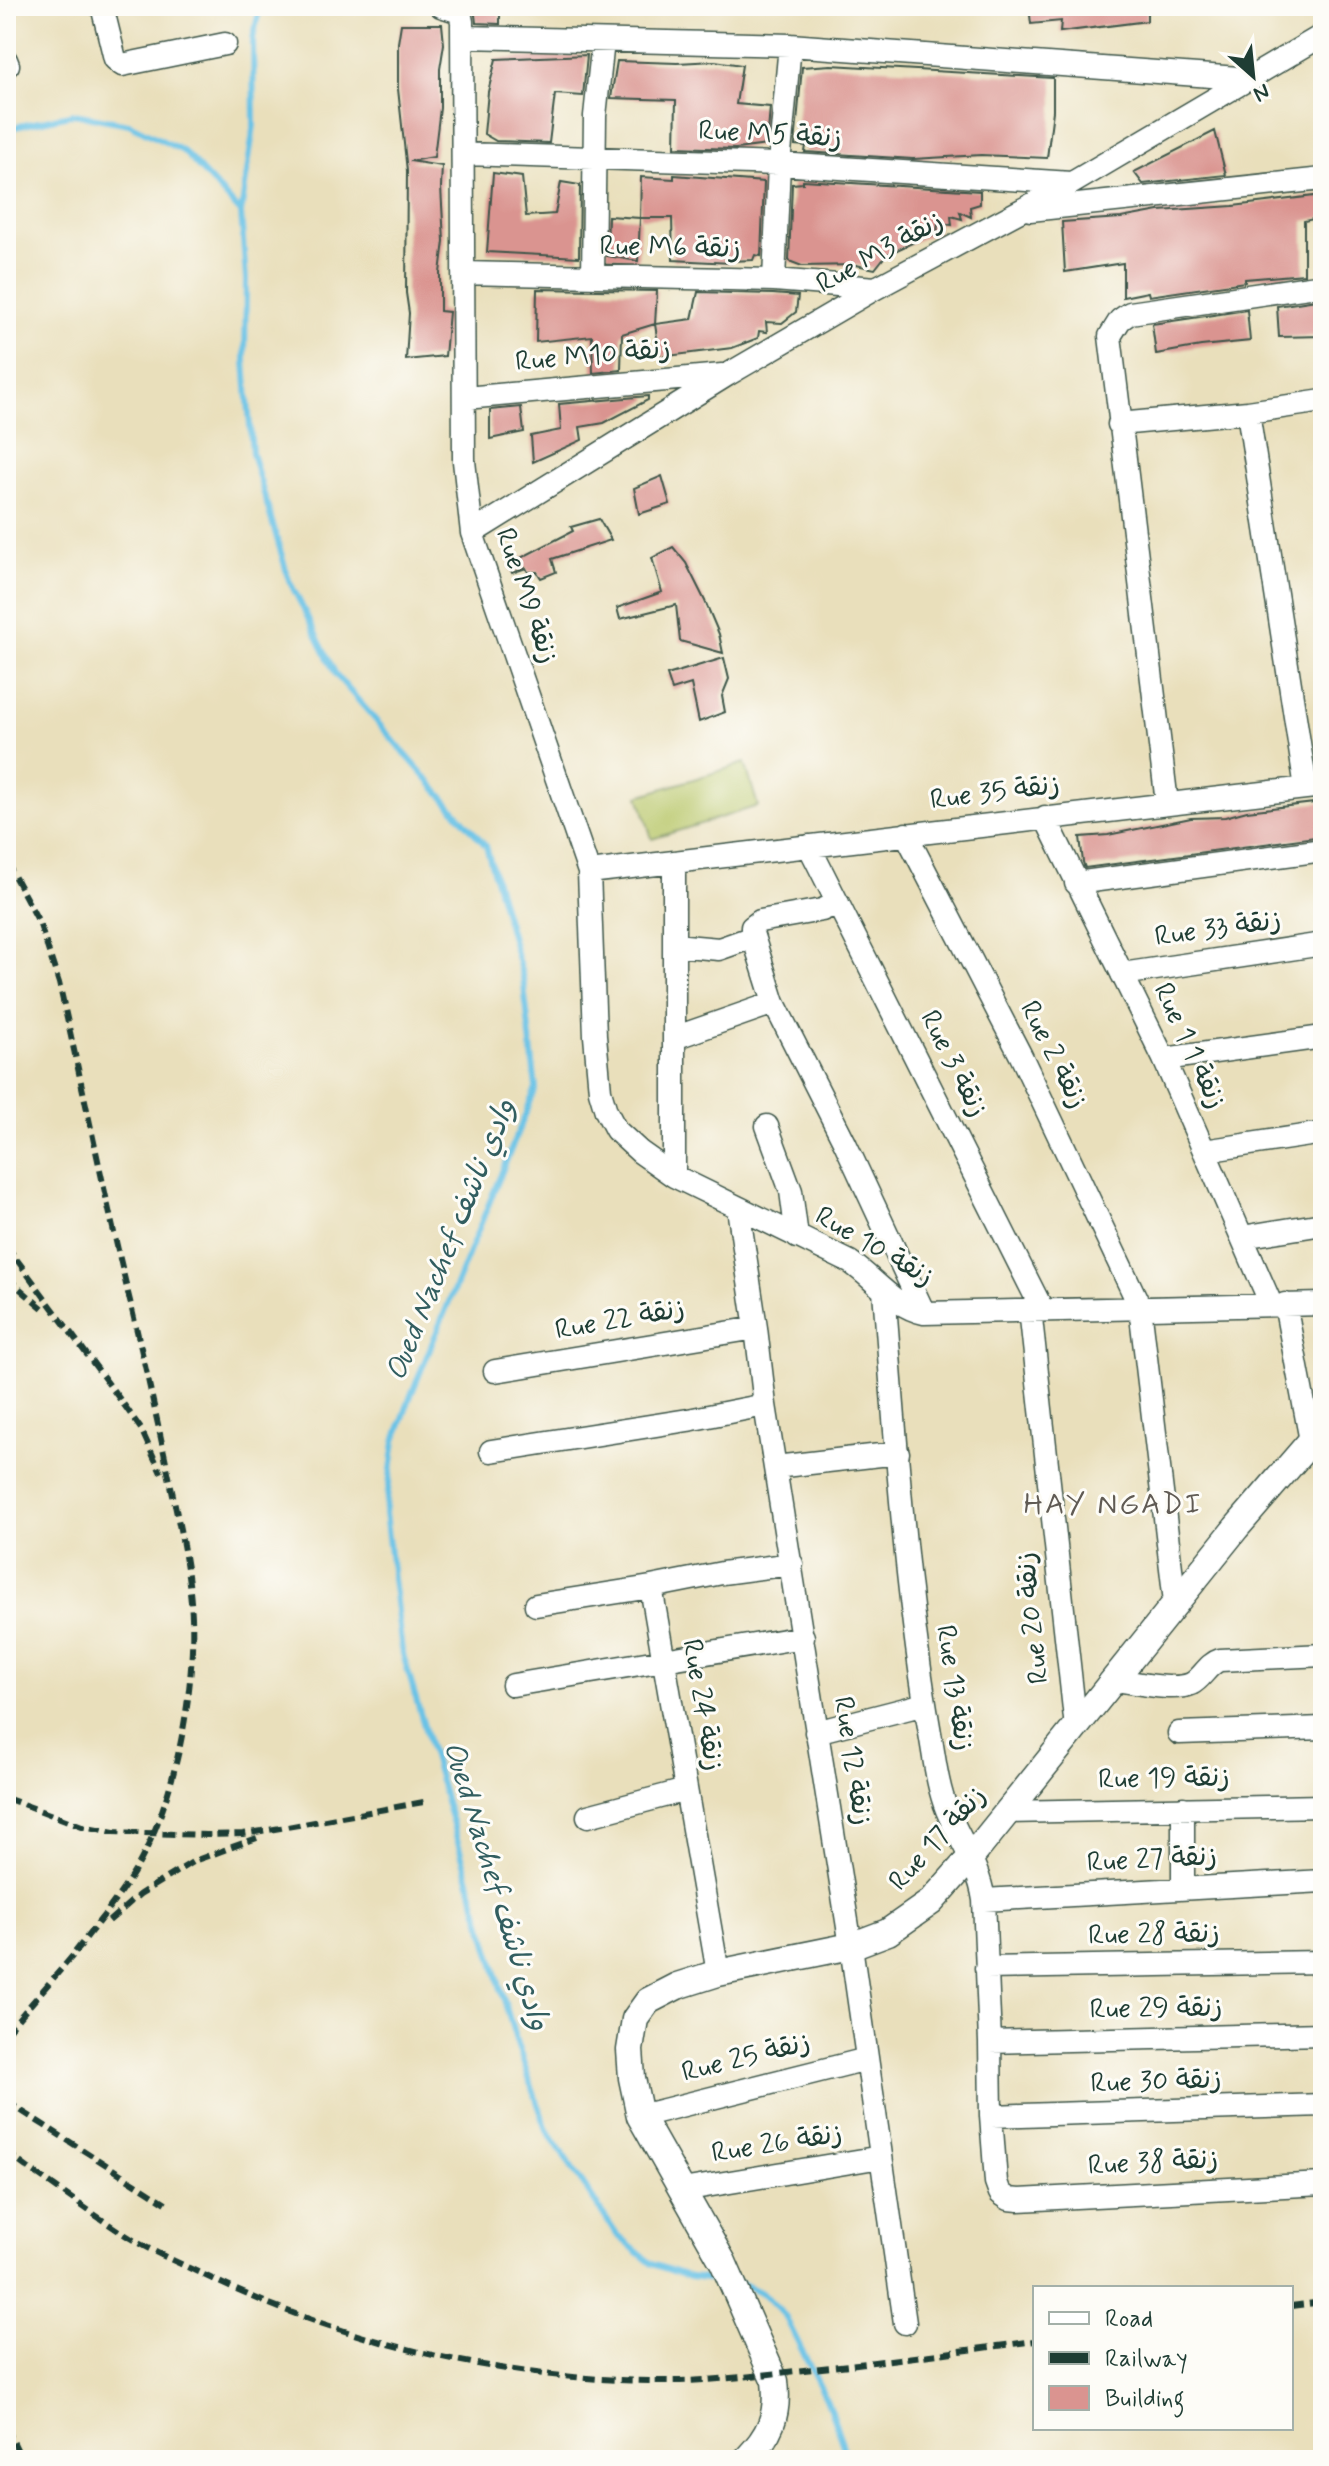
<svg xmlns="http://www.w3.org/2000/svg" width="1329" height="2466" font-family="Mynerve,'Playpen Sans Arabic',sans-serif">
<rect width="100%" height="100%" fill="#fdfcf7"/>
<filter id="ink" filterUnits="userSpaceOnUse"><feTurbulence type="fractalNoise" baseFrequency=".0125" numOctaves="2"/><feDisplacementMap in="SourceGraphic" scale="16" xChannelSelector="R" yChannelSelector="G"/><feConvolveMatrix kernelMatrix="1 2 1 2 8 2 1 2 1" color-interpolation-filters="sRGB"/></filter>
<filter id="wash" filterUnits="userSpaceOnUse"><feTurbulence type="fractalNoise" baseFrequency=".006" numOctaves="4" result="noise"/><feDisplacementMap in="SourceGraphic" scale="32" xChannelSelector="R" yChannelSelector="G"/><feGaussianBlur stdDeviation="1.8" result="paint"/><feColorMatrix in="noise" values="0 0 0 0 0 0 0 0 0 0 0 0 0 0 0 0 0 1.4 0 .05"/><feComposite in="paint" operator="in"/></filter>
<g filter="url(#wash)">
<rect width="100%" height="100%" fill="#e9dfbb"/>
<path fill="#b7c668" stroke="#6b824e" stroke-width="2" d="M745 763 758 806 652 839 639 796Z"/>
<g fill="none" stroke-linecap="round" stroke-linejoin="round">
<path stroke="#69c2e6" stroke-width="6" d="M6 129 74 114 129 124 183 151 241 213 246 279 245 361 252 453 289 580 336 675 486 846 523 978 536 1088 411 1395 395 1441 385 1513 402 1651 517 2044 547 2130 617 2235 652 2264 690 2277 722 2281
M241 213 254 125 253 39 260 6
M741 2283 764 2294 785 2316 827 2401 848 2460"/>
</g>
<g id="blocks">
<path fill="#da9490" d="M474 6H500V24L476 23Z
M1029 6H1147V21L1060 32 1061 21 1031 24Z
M401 24H442L444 44 440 69V108L434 157 410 161 442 166 441 187 444 241 440 273V311L449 312 445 356 406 360 409 313 406 293 407 171 398 89V43Z
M587 55 583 96 555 94 549 143 496 141 484 134 488 92 496 59Z
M617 61 677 63 715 61 742 65 736 104 770 107 767 145 736 149 675 147 676 100 611 98Z
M831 65 1053 78V111L1047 158 981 155 913 159 805 152 806 146 795 145 802 67Z
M1215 131 1226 175 1143 184 1134 172Z
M493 173 522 177 526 216 555 214 561 182 580 185 579 257 487 252Z
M674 175 764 182 761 256 755 255 753 260 731 261V263L673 260 672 218H640L641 177 674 179Z
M803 180 980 191V204L970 207 971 217 960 212 962 219 951 216 952 225 938 223 937 234 925 237 886 255 875 269 856 265 802 266 789 261 792 184 803 183Z
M1323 195V217L1304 221V274L1245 279V282L1149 296 1148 292 1123 297V263L1065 272 1062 222 1121 218 1159 211 1233 206Z
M608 216 640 218 638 261 607 256Z
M537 289 657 291 655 324 622 334 621 370 593 373 592 336 536 342Z
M698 292 773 294 798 296 796 312 782 323 766 322 767 332 759 331 758 338 732 348 660 357 655 324 692 319Z
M1323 299V336L1279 337 1277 306Z
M1247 310 1250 341 1201 346 1156 354 1152 324Z
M648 396V400L604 423 580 427 582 440 533 462 531 436 561 430 559 404Z
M521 407 524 432 490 439V410Z
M662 476 670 504 639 514 634 488Z
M599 519 611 540 552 559 556 572 541 578 537 572H528L526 568 512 573 509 564 573 531 571 527Z
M673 547 686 563 705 601 719 634 723 653 680 641 676 605 620 619 617 608 662 592 652 558Z
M724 658 729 679 722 696 725 712 699 722 691 684 672 690 667 675Z
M1323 802V836L1085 868 1083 862 1080 837 1108 835 1191 818 1225 817 1247 811Z"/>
</g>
</g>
<g filter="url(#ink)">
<use href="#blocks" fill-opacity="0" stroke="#3d5548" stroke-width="2"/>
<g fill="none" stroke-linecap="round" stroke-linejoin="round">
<defs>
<path id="minor" d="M102 6 115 59 122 65 225 44
M441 6 460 12 462 22 464 461 472 533 589 872 595 1036 600 1091 606 1111 616 1130 640 1152 674 1176
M463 37 790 45 1252 79
M6 60 8 65
M464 154 779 164 1071 183
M1030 210 1323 179
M463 273 774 280 876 288
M593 276 595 116 603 41
M774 280 779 164 790 45
M465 398 722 375
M1248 412 1306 788
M1119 424 1248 412 1323 401
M472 533 727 375 876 288 1072 183 1323 35
M1167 803 1110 336 1120 320 1130 313 1323 285
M1045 817 1164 1059 1271 1304
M906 834 1021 1056 1140 1307 1175 1602
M809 846 1042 1309
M674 862V1176L850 1262C875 1279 893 1306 924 1313L1323 1304
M589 872 1323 786
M1076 883 1323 850
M838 903 822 910 760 921 752 927V933L774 1003 845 1143 924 1313
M674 945 719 949 753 937
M1122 974 1323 944
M674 1038 774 1003
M1164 1059 1323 1037
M767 1126 791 1191 797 1237
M1204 1151 1323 1133
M738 1208 756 1328 765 1405 851 1946 905 2323
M1242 1237 1323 1224
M884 1291C896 1440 905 1591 931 1739 935 1763 938 1788 947 1810 960 1841 979 1866 984 1900L990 2042 991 2116 996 2182 1000 2193 1009 2199 1019 2200 1323 2184
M1285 1304 1311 1441
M1030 1309 1076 1728
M495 1371 756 1328
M491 1451 688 1420 765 1405
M775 1467 898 1453
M651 1587 718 1973
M536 1605 651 1587 722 1573 792 1564
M1114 1680C1134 1682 1173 1692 1191 1684 1203 1678 1207 1664 1220 1660L1323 1655
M513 1685 803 1637
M816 1732 925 1704
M1179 1733 1323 1728
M1007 1812 1323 1806
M588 1816 686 1790
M1183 1888V1808
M984 1900 1323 1881
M986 1968 1323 1962
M990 2042 1323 2034
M640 2116 867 2059
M991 2116 1323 2105
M682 2190 881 2157"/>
<path id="tertiary" d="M746 2460C770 2435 779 2416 775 2381L723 2262 640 2116 632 2078 630 2050 635 2019 648 2001 677 1986 718 1973 851 1946 888 1932 931 1902 972 1856 1236 1528 1311 1441 1323 1423"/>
</defs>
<use href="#minor" stroke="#3d5548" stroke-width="25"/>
<use href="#tertiary" stroke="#3d5548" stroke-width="29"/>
<use href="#minor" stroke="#fff" stroke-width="22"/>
<use href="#tertiary" stroke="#fff" stroke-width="26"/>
<path stroke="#1f3d34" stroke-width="6" stroke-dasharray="12 6" stroke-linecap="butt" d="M6 861 39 922 59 983C83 1088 104 1193 129 1297 144 1360 158 1423 171 1486 180 1529 190 1573 192 1617 195 1695 175 1801 136 1869 118 1899 96 1925 75 1952
M6 1245 127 1409 141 1429 161 1473
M6 1277 46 1311
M6 1798 82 1826 114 1832 207 1835 243 1834 287 1827 429 1801
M109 1921 140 1894 194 1861 257 1838
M6 2033 82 1945
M6 2101 166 2203
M6 2151C21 2164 38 2175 55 2187 81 2205 107 2224 135 2241 157 2254 182 2264 206 2276 355 2347 514 2383 680 2381 725 2380 769 2374 813 2369 887 2361 961 2351 1035 2341
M1291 2306 1323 2302
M6 2426 22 2460"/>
</g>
</g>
<g text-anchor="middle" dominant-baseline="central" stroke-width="6" stroke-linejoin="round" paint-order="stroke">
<g font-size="28" fill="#1f3d34" stroke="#fdfcf7">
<text transform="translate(770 135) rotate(3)">Rue M5 زنقة</text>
<text transform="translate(670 248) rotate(1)">Rue M6 زنقة</text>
<text transform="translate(880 253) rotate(-29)">Rue M3 زنقة</text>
<text transform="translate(593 356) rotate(-5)">Rue M10 زنقة</text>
<text transform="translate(526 596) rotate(71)">Rue M9 زنقة</text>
<text transform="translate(995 793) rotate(-7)">Rue 35 زنقة</text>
<text transform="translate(1218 929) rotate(-8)">Rue 33 زنقة</text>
<text transform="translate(1189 1046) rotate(65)">Rue 1 زنقة 1</text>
<text transform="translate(1053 1055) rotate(63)">Rue 2 زنقة</text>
<text transform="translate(953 1064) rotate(63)">Rue 3 زنقة</text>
<text transform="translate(874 1247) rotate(30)">Rue 10 زنقة</text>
<text transform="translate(620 1320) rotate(-10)">Rue 22 زنقة</text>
<text transform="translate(1033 1618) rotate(-96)">Rue 20 زنقة</text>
<text transform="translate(954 1688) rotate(81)">Rue 13 زنقة</text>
<text transform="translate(702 1705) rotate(80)">Rue 24 زنقة</text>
<text transform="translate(852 1761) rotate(81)">Rue 12 زنقة</text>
<text transform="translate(1164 1779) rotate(-1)">Rue 19 زنقة</text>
<text transform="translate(938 1839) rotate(-48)">Rue 17 زنقة</text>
<text transform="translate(1152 1860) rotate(-3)">Rue 27 زنقة</text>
<text transform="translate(1154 1935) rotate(-1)">Rue 28 زنقة</text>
<text transform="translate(1156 2009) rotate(-1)">Rue 29 زنقة</text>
<text transform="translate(746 2058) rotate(-14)">Rue 25 زنقة</text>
<text transform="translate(1156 2082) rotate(-2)">Rue 30 زنقة</text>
<text transform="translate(777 2144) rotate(-9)">Rue 26 زنقة</text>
<text transform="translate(1153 2163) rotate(-3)">Rue 38 زنقة</text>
</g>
<g font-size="30" font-style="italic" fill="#325e60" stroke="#fdfcf7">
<text transform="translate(451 1240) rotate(-68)">Oued Nachef وادي ناشف</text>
<text transform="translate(496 1886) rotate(73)">Oued Nachef وادي ناشف</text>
</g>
<g font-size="30" letter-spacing="2" fill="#605b54" stroke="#fdfcf7">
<text x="1113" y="1504">HAY NGADI</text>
</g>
</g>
<rect width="1329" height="2466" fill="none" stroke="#fdfcf7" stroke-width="32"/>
<rect x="1033" y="2286" width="260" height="144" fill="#fdfcf7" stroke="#a4b0a9" stroke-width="2"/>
<rect x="1049" y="2312" width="40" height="12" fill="#ffffff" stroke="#a4b0a9" stroke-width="2"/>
<text x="1105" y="2326" font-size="24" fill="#1f3d34">Road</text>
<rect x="1049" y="2352" width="40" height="12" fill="#1f3d34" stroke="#a4b0a9" stroke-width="2"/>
<text x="1105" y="2366" font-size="24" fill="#1f3d34">Railway</text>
<rect x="1049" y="2386" width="40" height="24" fill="#da9490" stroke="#a4b0a9" stroke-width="2"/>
<text x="1105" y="2406" font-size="24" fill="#1f3d34">Building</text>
<g transform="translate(1253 76) rotate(153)" stroke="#fdfcf7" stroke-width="6" paint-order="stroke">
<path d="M0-6L14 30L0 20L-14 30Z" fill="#1f3d34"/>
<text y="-12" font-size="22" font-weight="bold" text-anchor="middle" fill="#1f3d34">N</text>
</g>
</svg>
